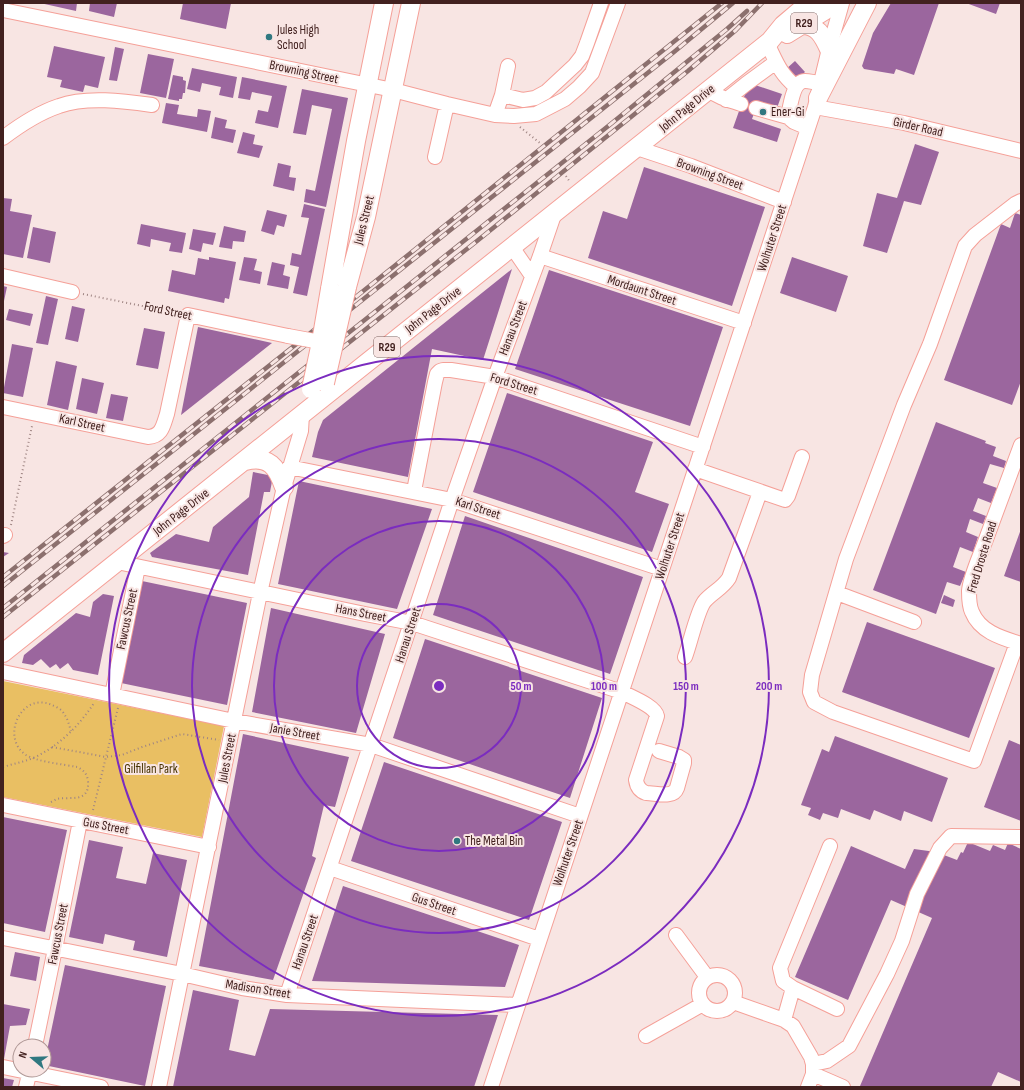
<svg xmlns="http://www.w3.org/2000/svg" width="1024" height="1090" font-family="'Sofia Sans Condensed',sans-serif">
<rect width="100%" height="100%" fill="#f8e5e3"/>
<path fill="#e9bf63" d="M3 681 224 726 202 837 3 797Z"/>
<path fill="#9b669e" d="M40 3H77L76 11Z
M90 3H117L114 17 89 11Z
M183 3H231L226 29 180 19Z
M891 3H939L914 75 896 69 894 74 864 69 862 66 873 33Z
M966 3H1000L996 14Z
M54 46 105 57 98 88 85 85 83 92 60 87 62 80 47 77Z
M115 47 124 49 117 81 109 80Z
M148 54 174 59 166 98 140 93Z
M795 61 805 72 795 81 785 70Z
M192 68 237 77 233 98 219 95 221 87 202 83 200 92 187 89Z
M173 75 183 77V80L186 81 185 93H183L182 99H179V101L168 99Z
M242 77 287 86 278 128 255 123 258 110 268 112 272 96 252 92 250 100 238 98Z
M749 83 782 94 777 108H756L752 119 781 129 777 142 733 128Z
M302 89 348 98 326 207 304 202 306 189 315 191 332 109 312 105 306 135 293 133Z
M166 103 179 105 177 114 197 117 198 109 211 111 207 132 162 123Z
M215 117 227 120 225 128 236 130 233 143 211 138Z
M243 132 255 135 253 144 263 146 259 158 237 153Z
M915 144 939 152 921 205 904 201 887 253 863 246 877 193 897 198Z
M278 163 291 166 289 177 296 178 294 191 273 186Z
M644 167 765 207 732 306 588 258 603 211 627 219Z
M3 198 12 199 10 211 32 215 23 258 3 254Z
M304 204 325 209 307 296 293 293 299 267 290 265 292 253 301 255 309 218 301 217Z
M267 210 287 215 284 227 277 225 274 235 261 231Z
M1015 213 1021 215V381L1012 405 944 380 1001 224 1010 228Z
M141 224 186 233 182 253 169 251 171 243 151 239 150 247 137 244Z
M224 226 246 231 244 242 233 241 232 249 219 247Z
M33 227 56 232 50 263 27 258Z
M193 229 216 233 213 245 203 243 201 252 189 249Z
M209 257 236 262 229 299 225 298 224 303 168 291 172 270 195 275 198 258 209 260Z
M244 257 257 259 254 270 262 272 260 284 239 280Z
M792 257 848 276 836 312 780 293Z
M272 262 285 265 283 275 290 277 288 289 267 285Z
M512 269 483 360 432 349 408 477 312 457 318 432 323 420Z
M549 270 723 327 690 426 515 369Z
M3 286 7 287 4 301H3Z
M46 296 58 299 48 345 36 343Z
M72 306 85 309 78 342 65 339Z
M9 309 33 314 30 326 6 320Z
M198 327 272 343 181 415Z
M144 328 165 332 158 369 136 365Z
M12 344 33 348 23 397 3 393Z
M56 361 77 366 68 410 47 405Z
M82 378 104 383 97 414 76 409Z
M507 393 653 442 635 492 669 504 652 552 473 492Z
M111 394 128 397 123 421 106 418Z
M936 422 986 441 985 443 996 447 993 456 1006 461 1004 468 990 464 983 483 997 488 991 503 978 498 973 511 986 516 983 524 970 519 966 532 978 537 973 552 960 547 953 567 966 572 960 586 947 582 936 614 873 590Z
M253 472 273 476 270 492H264L248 575 152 557 150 553 176 534 209 542 213 527 249 497Z
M299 481 432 509 397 609 278 584Z
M465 516 643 577 610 674 433 615Z
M1021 529V582L1004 576Z
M3 552 9 553 3 557Z
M142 581 247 603 227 705 121 683Z
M103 594 114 596 98 675 73 670 68 663 60 669 56 664 50 668 41 659 33 665 22 663 24 655 76 613 90 617 93 602Z
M944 595 955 600 953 607 941 603Z
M271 608 385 634 356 733 252 712Z
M867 622 995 668 969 738 842 692Z
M425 639 602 698 570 798 393 738Z
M243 734 349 757 335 807 324 805 312 856 316 858 273 980 199 966Z
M835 736 948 778 932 822 904 811 901 821 874 810 870 820 841 809 838 818 823 813 820 820 808 815 811 808 801 805 822 749 829 752Z
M1009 740 1021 745V821L984 807Z
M384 762 562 822 529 920 351 861Z
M3 817 67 830 45 932 3 923Z
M89 840 123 847 116 878 146 884 153 853 187 860 167 957 133 950 135 941 105 934 103 944 69 937Z
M968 842 990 851 993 845 1005 850 1008 843 1021 849V1082L998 1072 991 1087 860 1086 932 918 891 900 848 1000 795 977 851 846 905 869 914 849 936 852 957 860 961 852 963 853Z
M343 886 519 945 505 987 312 981Z
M15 952 40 957 36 981 10 976Z
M65 965 166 986 145 1086 44 1065Z
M193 990 239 1000 229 1050 255 1056 270 1009 498 1015 474 1087H173Z
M3 1004 30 1009 26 1025 10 1026 4 1059Z
M3 1078 14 1080 12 1087H3Z"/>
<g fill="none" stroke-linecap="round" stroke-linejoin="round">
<defs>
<path id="minor" d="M3 10 393 90 447 104 495 115 514 116 536 114 565 99 579 87 592 73 618 3
M767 43C777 63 779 72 796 87
M709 90C719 98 729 100 741 104
M502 95 508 66
M726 100 746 84 776 62
M815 107 904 123 1021 151
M756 108 788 117
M495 115 502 95 523 100 535 98 546 92 575 65 582 56 587 43 601 3
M808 128 794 122 788 117C790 107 793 81 805 81 810 81 816 83 821 83
M3 138C20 125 38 113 59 106 86 96 124 101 152 105
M637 148 691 166 784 202
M435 157 447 104
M512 247 532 276
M540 256 744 323
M3 276 72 292
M3 407 148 437C162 436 163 426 167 414L188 315 288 336
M1021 445C1009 477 997 510 985 542 980 556 970 577 969 591 969 598 969 606 972 612 980 632 1002 638 1021 644
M289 467 452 500 662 569
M695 469 785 500 788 496 802 457
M414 491 435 382 437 374 440 371 443 370H451L495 377 703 447
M3 536 5 535
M117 562 365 614 412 623 622 692C631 697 655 706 657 716L636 780C637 787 640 791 646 793 656 793 673 799 677 788L684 763V760L679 757 659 751
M837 593 914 622
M1017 643 974 761 833 712 814 702 810 692 812 675 846 559 904 405 930 344 965 246 975 235 1015 204 1021 201
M685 657C690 644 697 612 704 602 711 593 722 589 729 578L760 492
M3 672 234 721 371 745 580 816
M112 695 138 567
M3 805 209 847
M830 846 780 968 783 981 793 988 837 1009
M330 868 539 939
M676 935 707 977
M3 938 182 974 242 988 287 995 517 1005
M699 993a18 18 0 1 1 36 0a18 18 0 1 1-36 0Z
M287 995 452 500 495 377 540 256 554 215
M733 1002 784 1020 793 1026 811 1057 813 1064V1074L808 1087
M784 1020 793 988
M646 1036 703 1004
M35 1046 55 949 80 821
M813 1064 827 1061 849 1046 887 974 902 941 917 894 940 848 951 836 1021 837
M3 1067 101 1087
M813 1074 843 1087
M26 1087 30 1070
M159 1087 260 593 284 487 301 431 302 414
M491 1087 815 107 829 49 842 3"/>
<path id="major" d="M801 25C817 24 823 36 829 49
M787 34 837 3
M818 98 867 3
M347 287 366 217 411 3
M330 289 356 141 384 3
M245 461C269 455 277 467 284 487
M3 653 770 41 783 25 809 3"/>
</defs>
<use href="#minor" stroke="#f5a098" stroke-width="16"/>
<use href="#major" stroke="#f5a098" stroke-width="20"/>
<path stroke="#9f8583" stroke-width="2" stroke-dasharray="1 3" stroke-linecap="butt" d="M520 127 540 143
M566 176 570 182
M83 294 177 313
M11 525 32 426
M52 747 106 757 122 755 142 747 182 734 219 740
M3 767C13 764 23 762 33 758 58 747 79 726 94 703
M51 802C53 801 55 800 57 799 69 796 90 804 88 781 87 773 83 770 77 767 62 764 38 762 26 755 0 738 21 691 52 705 56 707 62 709 64 714 68 719 69 725 71 731
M93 810 118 708"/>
<use href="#minor" stroke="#fff" stroke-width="14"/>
<use href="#major" stroke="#fff" stroke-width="18"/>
<defs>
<path id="rail" d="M3 577 362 292 722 3
M3 586 674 52 733 3
M3 608 612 123 727 29 747 11
M3 617 477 241 688 71 736 30 762 3"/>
</defs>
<use href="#rail" stroke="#8c706e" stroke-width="4.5"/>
<use href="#rail" stroke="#f8e5e3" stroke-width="3" stroke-dasharray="9" stroke-linecap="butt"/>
<defs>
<path id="minor-bridge" d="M288 336 331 344"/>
<path id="major-bridge" d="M325 383 347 287
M311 389 321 342 330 289"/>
</defs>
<use href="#minor-bridge" stroke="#f5a098" stroke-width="16" stroke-linecap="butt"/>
<use href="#major-bridge" stroke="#f5a098" stroke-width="20" stroke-linecap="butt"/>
<use href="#minor-bridge" stroke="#fff" stroke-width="14"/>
<use href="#major-bridge" stroke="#fff" stroke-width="18"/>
</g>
<g fill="none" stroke="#7b2cbf" stroke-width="2">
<circle cx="439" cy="686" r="82"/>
<circle cx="439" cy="686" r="165"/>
<circle cx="439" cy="686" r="247"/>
<circle cx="439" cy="686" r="330"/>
</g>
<g fill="#307880" stroke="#f8e5e3" stroke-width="1.5">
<circle cx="269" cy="37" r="4"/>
<circle cx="763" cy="112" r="4"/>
<circle cx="457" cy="841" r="4"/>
</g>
<g text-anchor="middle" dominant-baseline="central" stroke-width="4" stroke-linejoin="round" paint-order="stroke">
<g fill="#f8e5e3" stroke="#795c5a" stroke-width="1">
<rect x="791" y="13" width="26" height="20" rx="3"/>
<rect x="374" y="337" width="26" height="20" rx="3"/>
</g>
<g font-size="12" font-weight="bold" fill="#42211f">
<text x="804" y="23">R29</text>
<text x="387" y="347">R29</text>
</g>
<g font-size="13" fill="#42211f" stroke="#f8e5e3" text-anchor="start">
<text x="277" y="30">Jules High<tspan x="277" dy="15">School</tspan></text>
<text x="771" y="112">Ener-Gi</text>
<text x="465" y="841">The Metal Bin</text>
</g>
<g font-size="13" fill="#42211f" stroke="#f8e5e3">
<text transform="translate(304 72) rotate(12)">Browning Street</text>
<text transform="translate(687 108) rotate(-39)">John Page Drive</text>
<text transform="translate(918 127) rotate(13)">Girder Road</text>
<text transform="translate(710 174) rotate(20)">Browning Street</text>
<text transform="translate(364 220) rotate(-76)">Jules Street</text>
<text transform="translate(772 238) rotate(-72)">Wolhuter Street</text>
<text transform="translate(642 290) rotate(18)">Mordaunt Street</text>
<text transform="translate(433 310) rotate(-38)">John Page Drive</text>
<text transform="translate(168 311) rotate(12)">Ford Street</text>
<text transform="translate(513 328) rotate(-69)">Hanau Street</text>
<text transform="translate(514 384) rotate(17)">Ford Street</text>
<text transform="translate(82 423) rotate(12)">Karl Street</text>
<text transform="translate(478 508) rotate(18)">Karl Street</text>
<text transform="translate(181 512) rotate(-38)">John Page Drive</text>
<text transform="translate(670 546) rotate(-72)">Wolhuter Street</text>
<text transform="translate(982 557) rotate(-73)">Fred Droste Road</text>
<text transform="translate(361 613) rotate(11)">Hans Street</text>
<text transform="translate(127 619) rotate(-78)">Fawcus Street</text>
<text transform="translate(408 635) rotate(-72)">Hanau Street</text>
<text transform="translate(295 732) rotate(10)">Janie Street</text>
<text transform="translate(227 758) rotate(-79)">Jules Street</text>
<text transform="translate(106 826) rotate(11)">Gus Street</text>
<text transform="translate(568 853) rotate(-71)">Wolhuter Street</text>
<text transform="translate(434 904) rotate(19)">Gus Street</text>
<text transform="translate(58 934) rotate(-79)">Fawcus Street</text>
<text transform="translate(305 942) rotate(-71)">Hanau Street</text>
<text transform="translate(258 989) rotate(9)">Madison Street</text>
</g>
<g font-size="13" fill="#473403" stroke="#f8e5e3">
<text x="151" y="769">Gilfillan Park</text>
</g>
</g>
<circle cx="439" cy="686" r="6" fill="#7b2cbf" stroke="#f8e5e3" stroke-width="2"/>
<g font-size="12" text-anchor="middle" font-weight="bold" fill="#7b2cbf" stroke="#f8e5e3" stroke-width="4" stroke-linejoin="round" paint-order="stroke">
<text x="521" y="690">50 m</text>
<text x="604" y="690">100 m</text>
<text x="686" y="690">150 m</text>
<text x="769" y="690">200 m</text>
</g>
<rect width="1024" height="1090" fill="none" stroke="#42211f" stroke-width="8"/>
<g transform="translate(32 1058) rotate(289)"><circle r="19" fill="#f8e5e3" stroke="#af9795"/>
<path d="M0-3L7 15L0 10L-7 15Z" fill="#307880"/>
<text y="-6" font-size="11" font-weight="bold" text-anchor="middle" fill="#42211f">N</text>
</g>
</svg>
